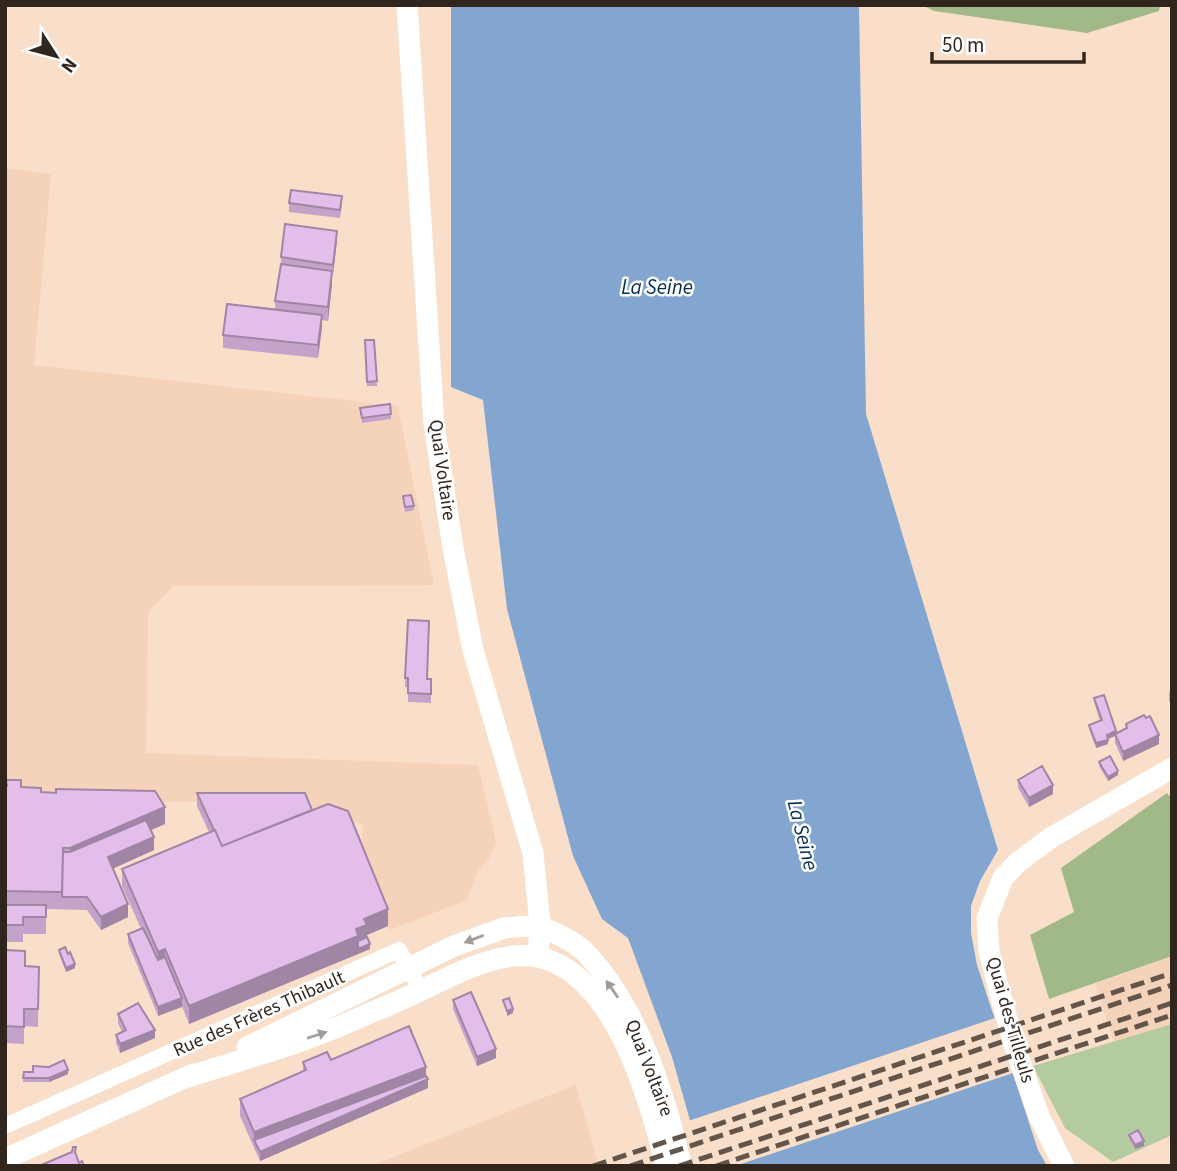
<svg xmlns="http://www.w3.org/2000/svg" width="1177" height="1171" font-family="'Source Sans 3',sans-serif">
<rect width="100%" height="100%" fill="#f9deca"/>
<path fill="#f5d2ba" d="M5 168 51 174 34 365 398 406 434 585 173 586 148 612 146 753 478 765 496 843 489 859 478 871 467 900 390 930 361 860 363 824 317 822 301 803 5 800Z
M1172 956V1024L1114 1042 1095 984Z
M576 1085 599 1166H371Z"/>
<path fill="#b4ca9f" d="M1172 1024V1135L1113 1162 1065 1128 1033 1066Z"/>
<path fill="#a0b987" d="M922 5H1160L1159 11 1087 33 934 11Z
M1167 793 1172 799V956L1049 999 1030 935 1074 912 1061 868Z"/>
<path fill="#83a6d1" d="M451 5H859L866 414 998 850 980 881 971 906V933L977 965 1038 1150 1047 1166H703L672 1057 628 938 602 919 573 856 507 609 483 400 451 387Z"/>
<path fill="#f9deca" d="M998 1017 1016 1072 735 1166H699L688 1121Z"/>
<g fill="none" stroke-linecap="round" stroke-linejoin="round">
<path stroke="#fff" stroke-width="16" d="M5 1126 399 950 421 991"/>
<path stroke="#fff" stroke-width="21" d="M407 5 434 424 453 548 473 650 533 853 540 925 538 957
M540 925C554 933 575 941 586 953 638 1008 664 1092 681 1164
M247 1047 454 946 504 928 540 925
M182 1079C239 1060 299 1045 354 1020 376 1010 400 1001 422 990 449 977 481 960 512 956 607 945 649 1095 666 1166
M5 1159 193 1074
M1064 1166 1039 1116 1013 1042 989 952 987 918 1003 878 1018 862 1052 837 1172 768"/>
<path stroke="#63554a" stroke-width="5" stroke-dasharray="14 7" stroke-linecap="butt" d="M593 1166 1172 973
M630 1166 1172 985
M679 1166 1172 1003
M716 1166 1172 1015"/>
</g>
<path fill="#c4a3ca" d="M289 203 342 205 340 218 289 212Z
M337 240 333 274H332V284L328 321 322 320 318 358 223 348V335L275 310V301L281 264V257Z
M365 340H374L377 386H367Z
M360 408 391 414V419L362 423Z
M403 496 414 506V510L405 512Z
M408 620 427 679H431V703L408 702V687H405Z
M1172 690V706L1169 701V692Z
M1094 698 1116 733 1126 729V724L1159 744 1123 761 1115 743V736L1108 739V744L1096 748 1089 729V725L1100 721 1094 702Z
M1099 762 1118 775 1108 781 1099 766Z
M1018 780 1053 794 1029 807 1018 788Z
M5 786 21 787 41 792 165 824 151 830 154 850 113 868 128 917 101 930 87 910 46 909V934H23V942H5Z
M197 793 312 810 388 926 367 935 370 949 189 1024 182 1006 158 1016 128 943V934L141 929 122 886V869L209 832 197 806Z
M5 950 25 966 39 967 38 1027 24 1026V1044L5 1043Z
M59 950 75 968 66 972 59 954Z
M453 1000 496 1058 477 1066 453 1009Z
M118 1014 155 1038 120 1053 116 1043V1035L122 1032 118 1023Z
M331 1060 426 1076 428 1088 260 1161 240 1116V1099L303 1072V1062Z
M24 1072 68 1074 49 1082H23Z
M1129 1135 1144 1146 1135 1149 1129 1139Z"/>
<path fill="#a085a4" d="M337 231V240L333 274V265Z
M332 271V284L328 321V307Z
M322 315V328L318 358V345Z
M1116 731V736L1115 734V736L1107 739V735Z
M1159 735V744L1123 761V752Z
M1108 740V744L1096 748V743Z
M1118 771V775L1108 781V777Z
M1053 785V794L1029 807V798Z
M165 807V824L70 865V848Z
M154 837V850L108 871V857Z
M128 904V917L101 930V917Z
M388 909V926L367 935V942L370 944V949L189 1024V1006L356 929 364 919Z
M165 949V966L158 969V952Z
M75 964V968L66 972V968Z
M182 998V1007L158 1016V1007Z
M513 1009V1013L507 1016V1011Z
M155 1030V1038L120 1053V1044Z
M496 1049V1058L477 1066V1057Z
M426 1067V1080L428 1079V1088L260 1161V1152L254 1140V1149V1132Z
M68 1070V1074L49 1082V1078Z
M1144 1141V1146L1135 1149V1145Z"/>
<path fill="#e4beeb" stroke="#a085a4" stroke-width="2" d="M291 190 342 196 340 210 289 203Z
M285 224 337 231 333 265 281 257Z
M281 264 332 271 328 307 275 301Z
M227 304 322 315 318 345 223 335Z
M365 340H374L377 381 367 382Z
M390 404 391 414 362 418 360 408Z
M411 495 414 506 405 507 403 496Z
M408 620 429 621 427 679H431V694L408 693V678H405Z
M1104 695 1116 731 1107 735 1108 740 1096 743 1089 725 1102 720 1094 698Z
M1144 715 1146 718 1150 716 1159 735 1123 752 1115 734 1127 728 1126 724Z
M1110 756 1118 771 1108 777 1099 762Z
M1042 766 1053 785 1029 798 1018 780Z
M6 780H21V787L41 788V792L56 793V789L155 791 165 807 70 848H63L62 892 5 891V786H7Z
M197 793H305L312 810 222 846 215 830H214Z
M328 804 348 811 388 909 364 919 367 925 356 929 358 936 189 1006 165 949 158 952 122 869 215 830 222 846Z
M146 820 154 837 108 857 128 904 101 917 87 897H62L63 852H70Z
M5 905H46V917H23V925H5Z
M143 928 158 960 165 957 182 998 158 1007 128 934Z
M367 937 370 944 358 949V941Z
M65 947 68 954 70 952 75 964 66 968 59 950Z
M5 950 25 951V966L39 967 38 1009H24V1027L5 1026Z
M471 992 496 1049 477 1057 453 1000Z
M509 998 513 1009 507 1011 503 1000Z
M138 1003 155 1030 120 1044 116 1035 126 1030 118 1014Z
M409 1026 426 1067 254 1132 240 1099 306 1070 303 1062 327 1052 331 1060Z
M64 1060 68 1070 49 1078H23L24 1072H33V1066L49 1067Z
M426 1076 428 1079 260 1152 254 1140Z
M1138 1130 1144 1141 1135 1145 1129 1135Z
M73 1147H76L75 1152 79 1163 82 1161 84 1166H39L72 1152Z"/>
<defs><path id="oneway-solid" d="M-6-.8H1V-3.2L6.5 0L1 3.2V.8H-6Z" transform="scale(1.75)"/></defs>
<g fill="#a29d9a">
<use href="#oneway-solid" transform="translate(474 939) rotate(159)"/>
<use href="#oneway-solid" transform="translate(612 989) rotate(-125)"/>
<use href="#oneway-solid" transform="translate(317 1035) rotate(-18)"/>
</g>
<g text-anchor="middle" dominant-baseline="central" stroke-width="5" stroke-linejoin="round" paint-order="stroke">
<g font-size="19" fill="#30261e" stroke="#fff">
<text transform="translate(442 470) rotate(82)">Quai Voltaire</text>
<text transform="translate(259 1014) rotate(-24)">Rue des Frères Thibault</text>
<text transform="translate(1010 1020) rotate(74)">Quai des Tilleuls</text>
<text transform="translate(649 1068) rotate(69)">Quai Voltaire</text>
</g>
<g font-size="21" font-style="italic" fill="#072d54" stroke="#fff">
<text x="657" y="287">La Seine</text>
<text transform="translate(803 835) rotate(76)">La Seine</text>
</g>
</g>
<rect width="1177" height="1171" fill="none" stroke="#30261e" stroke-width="14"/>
<g transform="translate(56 56) rotate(126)" stroke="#ffffff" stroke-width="5" paint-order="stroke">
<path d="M0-5L12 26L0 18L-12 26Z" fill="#30261e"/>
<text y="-10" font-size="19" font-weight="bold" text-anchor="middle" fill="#30261e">N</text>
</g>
<path d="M932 52v10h152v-10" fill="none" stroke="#30261e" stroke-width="3.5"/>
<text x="942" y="52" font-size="21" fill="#30261e" stroke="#ffffff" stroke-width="5" paint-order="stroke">50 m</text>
</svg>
